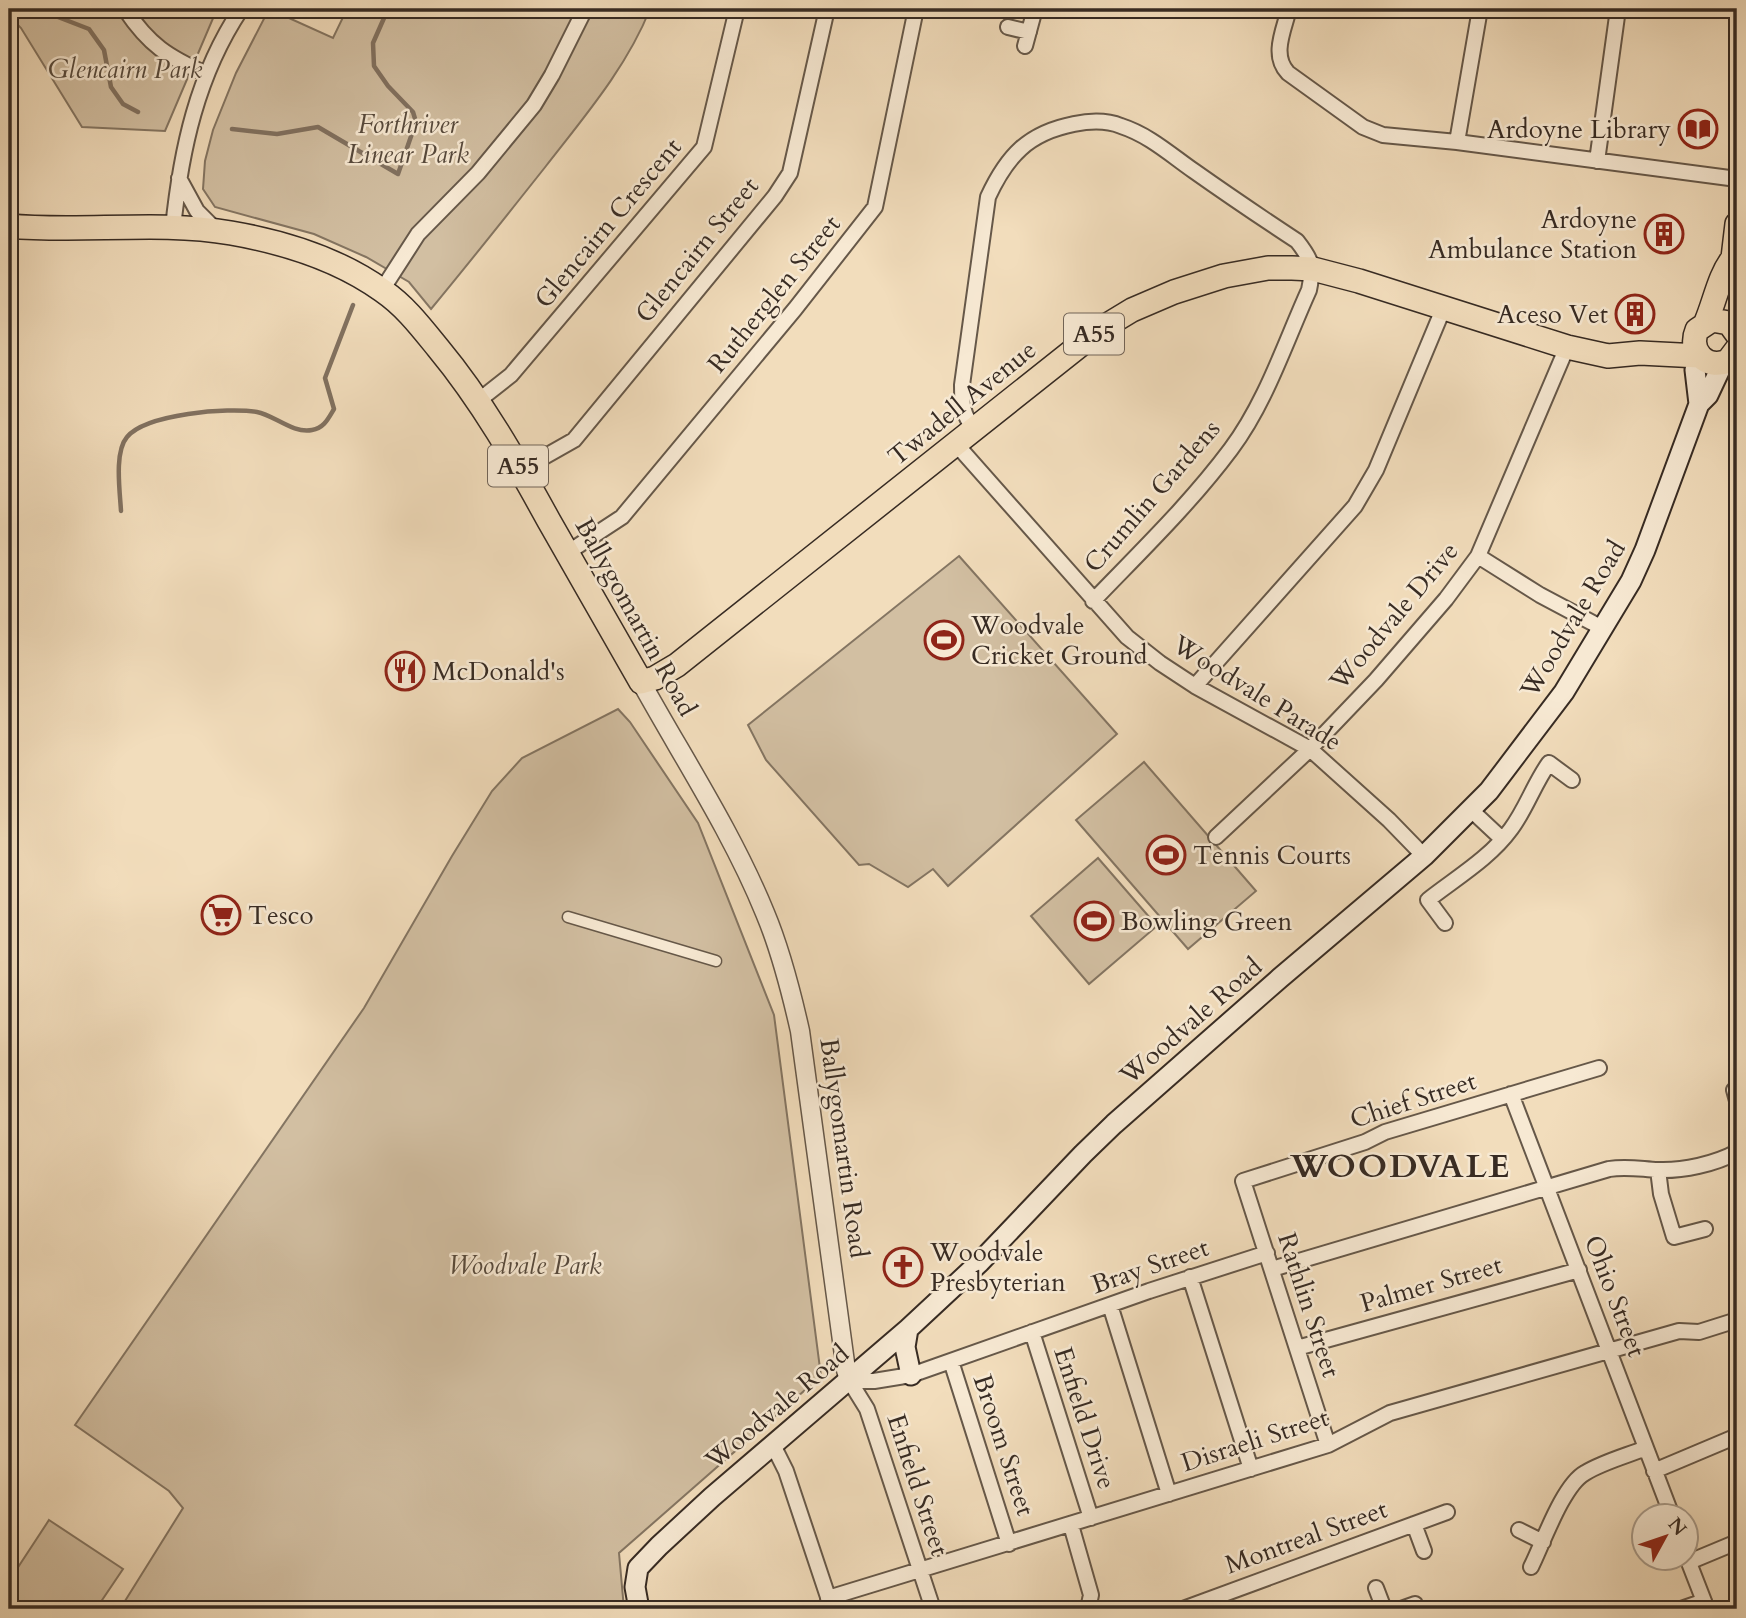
<svg xmlns="http://www.w3.org/2000/svg" width="1746" height="1618" font-family="Cardo,serif">
<rect width="100%" height="100%" fill="#f2ddbc"/>
<filter id="stains"><feTurbulence type="fractalNoise" baseFrequency=".00286" numOctaves="4"/><feColorMatrix values="0 0 0 0 .2 0 0 0 0 .09 0 0 0 0 .02 0 0 0 .5 -.17"/></filter>
<radialGradient id="worn" r=".72"><stop offset=".6" stop-color="#630" stop-opacity="0"/><stop offset="1" stop-color="#630" stop-opacity=".3"/></radialGradient>
<path fill="#d2bfa2" stroke="#847562" stroke-width="2" d="M9 9H217L165 131 82 127 21 28 9 16Z
M269 9 333 38 347 9H650C627 67 584 117 546 166 508 214 470 262 431 309L409 282 366 257 314 234 215 207 203 189 205 161 213 130 236 73Z
M959 556 1117 734 948 886 933 869 908 887 869 864 859 865 766 760 748 725Z
M618 709 630 722 698 823 774 1015 821 1376 619 1553 624 1609H120L183 1508 169 1491 75 1425 364 1008 452 856 492 791 522 758Z
M1144 762 1256 891 1188 949 1076 820Z
M1098 858 1157 926 1089 984 1031 916Z
M49 1520 123 1569 96 1609H28L9 1596V1581Z"/>
<g fill="none" stroke-linecap="round" stroke-linejoin="round">
<path stroke="#817160" stroke-width="4.5" d="M54 9 58 17 89 29 104 50 111 87 123 104 138 112
M232 129 277 134 318 127 398 174 416 122 413 112 388 86 374 66 373 43 388 9
M121 511C120 492 114 452 127 437 146 414 228 407 257 412 274 415 293 434 312 430 324 428 328 419 334 409L325 378 353 305"/>
<defs>
<path id="pedestrian" d="M568 917 716 961"/>
<path id="minor" d="M125 9C149 45 168 57 206 74
M1289 9C1284 30 1271 55 1288 73L1363 127 1383 135 1457 142 1737 179
M1008 27 1029 32
M1025 46 1035 9
M1457 142 1480 9
M1597 161 1618 9
M179 178 197 211 216 230
M173 228C181 150 197 75 241 9
M382 290 418 234 478 173 534 105 552 75 585 9
M478 401 511 375 704 147 737 9
M975 429C962 415 962 404 962 385L988 197C1007 156 1028 133 1074 124 1089 121 1106 120 1121 126 1149 135 1171 155 1194 171 1228 195 1262 218 1297 241 1312 260 1314 266 1309 290 1285 343 1266 402 1231 449 1190 504 1140 552 1093 601
M956 444 1127 637 1160 663 1195 686 1310 749 1389 820 1424 856
M521 470 574 440 775 196 790 173 827 9
M567 553 622 517 795 309 875 207 916 9
M1478 556 1540 595 1604 629
M1195 686 1355 506 1376 470 1444 307
M1471 810 1502 839
M1216 837 1310 749 1376 680 1446 599 1478 556 1567 347
M1445 923 1428 900C1456 878 1490 858 1511 829 1526 809 1534 784 1549 763L1572 780
M1734 1090 1737 1101
M1511 1094 1672 1516
M1658 1170 1661 1194 1674 1237 1705 1229
M1272 1269 1609 1169C1626 1166 1640 1169 1658 1170 1683 1171 1715 1164 1737 1152
M1190 1277 1251 1469
M1110 1305 1169 1494
M1032 1332 1091 1518
M1297 1348 1579 1270
M951 1361 1009 1544
M849 1380 874 1381 911 1375 1149 1291 1267 1253
M849 1380 867 1409 933 1609
M773 1445 786 1471 832 1609
M1328 1445 1243 1181 1365 1142 1385 1132 1599 1068
M1654 1471 1737 1436
M1414 1524 1424 1551
M1071 1525 1091 1595 1089 1604 1084 1609
M1519 1530 1543 1542
M1686 1555 1707 1609
M1689 1562 1737 1542
M1531 1567C1543 1543 1563 1485 1585 1473 1603 1462 1626 1456 1646 1448
M1376 1588 1384 1609
M828 1598 1328 1445 1390 1413 1679 1331 1699 1332 1737 1320
M1183 1609 1447 1512
M1401 1609 1415 1604
M1681 1609 1704 1601"/>
<path id="tertiary" d="M641 682C683 758 732 832 765 913 781 951 791 991 800 1031L846 1370 849 1380"/>
<path id="secondary" d="M1699 404 1695 370 1701 357
M908 1329 905 1347 911 1375
M639 1609 635 1587 638 1568 659 1546 712 1497 908 1329 980 1262 1083 1154 1114 1124 1280 978 1424 856 1489 791 1564 692 1631 581 1645 550 1699 404 1708 395 1723 363"/>
<path id="trunk" d="M1737 224 1733 258 1737 270
M9 226C82 233 157 220 231 233 283 242 340 260 383 291 405 306 421 327 438 348 482 401 516 461 549 521 580 575 610 628 641 682L655 678 677 665 1099 330 1132 310 1174 292 1224 276 1268 268H1292L1313 269 1359 281 1567 347 1608 356 1640 353 1699 356
M1706 322C1715 301 1719 276 1733 258
M1737 334 1729 323 1712 320 1697 330C1688 351 1706 370 1728 361L1737 349"/>
</defs>
<use href="#pedestrian" stroke="#665849" stroke-width="13"/>
<use href="#minor" stroke="#665849" stroke-width="18"/>
<use href="#tertiary" stroke="#665849" stroke-width="21"/>
<use href="#secondary" stroke="#372b23" stroke-width="23"/>
<use href="#trunk" stroke="#372b23" stroke-width="26"/>
<use href="#pedestrian" stroke="#f7e9d3" stroke-width="10"/>
<use href="#minor" stroke="#f7e9d3" stroke-width="14"/>
<use href="#tertiary" stroke="#f7e9d3" stroke-width="18"/>
<use href="#secondary" stroke="#f7e9d3" stroke-width="19"/>
<use href="#trunk" stroke="#f2ddbc" stroke-width="23"/>
</g>
<defs>
<symbol id="library-ring" viewBox="-11 -11 22 22"><circle r="9.5" fill="#f7e9d3" stroke="#8f2418" stroke-width="1.5"/><path d="M-6-4Q-3-5.5-.7-3.5V5Q-3 3-6 4ZM6-4Q3-5.5 .7-3.5V5Q3 3 6 4Z" fill="#8f2418"/></symbol>
<symbol id="building-ring" viewBox="-11 -11 22 22"><circle r="9.5" fill="#f7e9d3" stroke="#8f2418" stroke-width="1.5"/><path d="M-4-6H4V6H1V3H-1V6H-4ZM-2.5-4.3h1.7v1.8h-1.7ZM.8-4.3h1.7v1.8H.8ZM-2.5-1h1.7V.8h-1.7ZM.8-1h1.7V.8H.8Z" fill="#8f2418"/></symbol>
<symbol id="stadium-ring" viewBox="-11 -11 22 22"><circle r="9.5" fill="#f7e9d3" stroke="#8f2418" stroke-width="1.5"/><path d="M0-5a6.5 5 0 1 0 0 10a6.5 5 0 1 0 0-10ZM-3.5-1.8h7v3.6h-7Z" fill="#8f2418"/></symbol>
<symbol id="restaurant-ring" viewBox="-11 -11 22 22"><circle r="9.5" fill="#f7e9d3" stroke="#8f2418" stroke-width="1.5"/><path d="M-5-6h1v4h1v-4h1v4h1v-4h1v5L-1.5 .5V6h-2V.5L-5-1ZM5-6V6H3V1.5H1.5Q1.5-4 5-6Z" fill="#8f2418"/></symbol>
<symbol id="supermarket-ring" viewBox="-11 -11 22 22"><circle r="9.5" fill="#f7e9d3" stroke="#8f2418" stroke-width="1.5"/><path d="M-6-5.5h2.5l.6 2H6L4.5 2H-2.5L-4.4-4H-6ZM-1.5 3.2a1.3 1.3 0 1 0 .1 0ZM3 3.2a1.3 1.3 0 1 0 .1 0Z" fill="#8f2418"/></symbol>
<symbol id="church-ring" viewBox="-11 -11 22 22"><circle r="9.5" fill="#f7e9d3" stroke="#8f2418" stroke-width="1.5"/><path d="M-1.2-6h2.4v3.5h3.3v2.4h-3.3V6h-2.4V-.1h-3.3v-2.4h3.3Z" fill="#8f2418"/></symbol>
</defs>
<g fill-rule="evenodd">
<use href="#library-ring" x="1676" y="107" width="44" height="44"/>
<use href="#building-ring" x="1642" y="212" width="44" height="44"/>
<use href="#building-ring" x="1613" y="292" width="44" height="44"/>
<use href="#stadium-ring" x="922" y="618" width="44" height="44"/>
<use href="#restaurant-ring" x="383" y="649" width="44" height="44"/>
<use href="#stadium-ring" x="1144" y="833" width="44" height="44"/>
<use href="#supermarket-ring" x="199" y="893" width="44" height="44"/>
<use href="#stadium-ring" x="1072" y="899" width="44" height="44"/>
<use href="#church-ring" x="881" y="1245" width="44" height="44"/>
</g>
<g text-anchor="middle" dominant-baseline="central" stroke-width="5" stroke-linejoin="round" paint-order="stroke">
<g fill="#f7e9d3" stroke="#716458" stroke-width="2">
<rect x="1064" y="313.5" width="60" height="41" rx="5"/>
<rect x="488" y="445.5" width="60" height="41" rx="5"/>
</g>
<g font-size="24" font-weight="bold" fill="#372b23">
<text x="1094" y="334">A55</text>
<text x="518" y="466">A55</text>
</g>
<g font-size="26" font-style="italic" fill="#56493c" stroke="#f7e9d3">
<text x="125" y="69">Glencairn Park</text>
<text x="408" y="124">Forthriver<tspan x="408" dy="30">Linear Park</tspan></text>
<text x="525" y="1265">Woodvale Park</text>
</g>
<g font-size="26" fill="#372b23" stroke="#f7e9d3" text-anchor="start">
<text x="1671" y="129" text-anchor="end">Ardoyne Library</text>
<text x="1637" y="219" text-anchor="end">Ardoyne<tspan x="1637" dy="30">Ambulance Station</tspan></text>
<text x="1608" y="314" text-anchor="end">Aceso Vet</text>
<text x="971" y="625">Woodvale<tspan x="971" dy="30">Cricket Ground</tspan></text>
<text x="432" y="671">McDonald's</text>
<text x="1193" y="855">Tennis Courts</text>
<text x="248" y="915">Tesco</text>
<text x="1121" y="921">Bowling Green</text>
<text x="930" y="1252">Woodvale<tspan x="930" dy="30">Presbyterian</tspan></text>
</g>
<g font-size="26" fill="#372b23" stroke="#f7e9d3">
<text transform="translate(608 223) rotate(-50)">Glencairn Crescent</text>
<text transform="translate(697 250) rotate(-51)">Glencairn Street</text>
<text transform="translate(774 294) rotate(-51)">Rutherglen Street</text>
<text transform="translate(962 403) rotate(-39)">Twadell Avenue</text>
<text transform="translate(1152 496) rotate(-49)">Crumlin Gardens</text>
<text transform="translate(1394 616) rotate(-50)">Woodvale Drive</text>
<text transform="translate(636 617) rotate(61)">Ballygomartin Road</text>
<text transform="translate(1573 619) rotate(-59)">Woodvale Road</text>
<text transform="translate(1257 693) rotate(32)">Woodvale Parade</text>
<text transform="translate(1191 1021) rotate(-41)">Woodvale Road</text>
<text transform="translate(1413 1100) rotate(-18)">Chief Street</text>
<text transform="translate(844 1148) rotate(82)">Ballygomartin Road</text>
<text transform="translate(1150 1266) rotate(-19)">Bray Street</text>
<text transform="translate(1431 1284) rotate(-16)">Palmer Street</text>
<text transform="translate(1615 1296) rotate(69)">Ohio Street</text>
<text transform="translate(1309 1305) rotate(72)">Rathlin Street</text>
<text transform="translate(777 1407) rotate(-40)">Woodvale Road</text>
<text transform="translate(1085 1418) rotate(72)">Enfield Drive</text>
<text transform="translate(1255 1440) rotate(-18)">Disraeli Street</text>
<text transform="translate(1004 1445) rotate(72)">Broom Street</text>
<text transform="translate(918 1485) rotate(72)">Enfield Street</text>
<text transform="translate(1306 1537) rotate(-20)">Montreal Street</text>
</g>
<g font-size="33" font-weight="bold" letter-spacing="2" fill="#372b23" stroke="#f7e9d3">
<text x="1401" y="1166">WOODVALE</text>
</g>
</g>
<rect width="1746" height="1618" fill="none" stroke="#f2ddbc" stroke-width="35"/>
<rect x="10" y="10" width="1725" height="1597" fill="none" stroke="#372b23" stroke-width="3.5"/>
<rect x="18" y="18" width="1711" height="1583" fill="none" stroke="#372b23" stroke-width="2"/>
<g transform="translate(1665 1537) rotate(50)"><circle r="33" fill="#f7e9d3" stroke="#aa9d8d" stroke-width="2"/>
<path d="M0-5L12 26L0 18L-12 26Z" fill="#8f2418"/>
<text y="-10" font-size="19" font-weight="bold" text-anchor="middle" fill="#372b23">N</text>
</g>
<rect width="100%" height="100%" filter="url(#stains)"/>
<rect width="100%" height="100%" fill="url(#worn)"/>
</svg>
